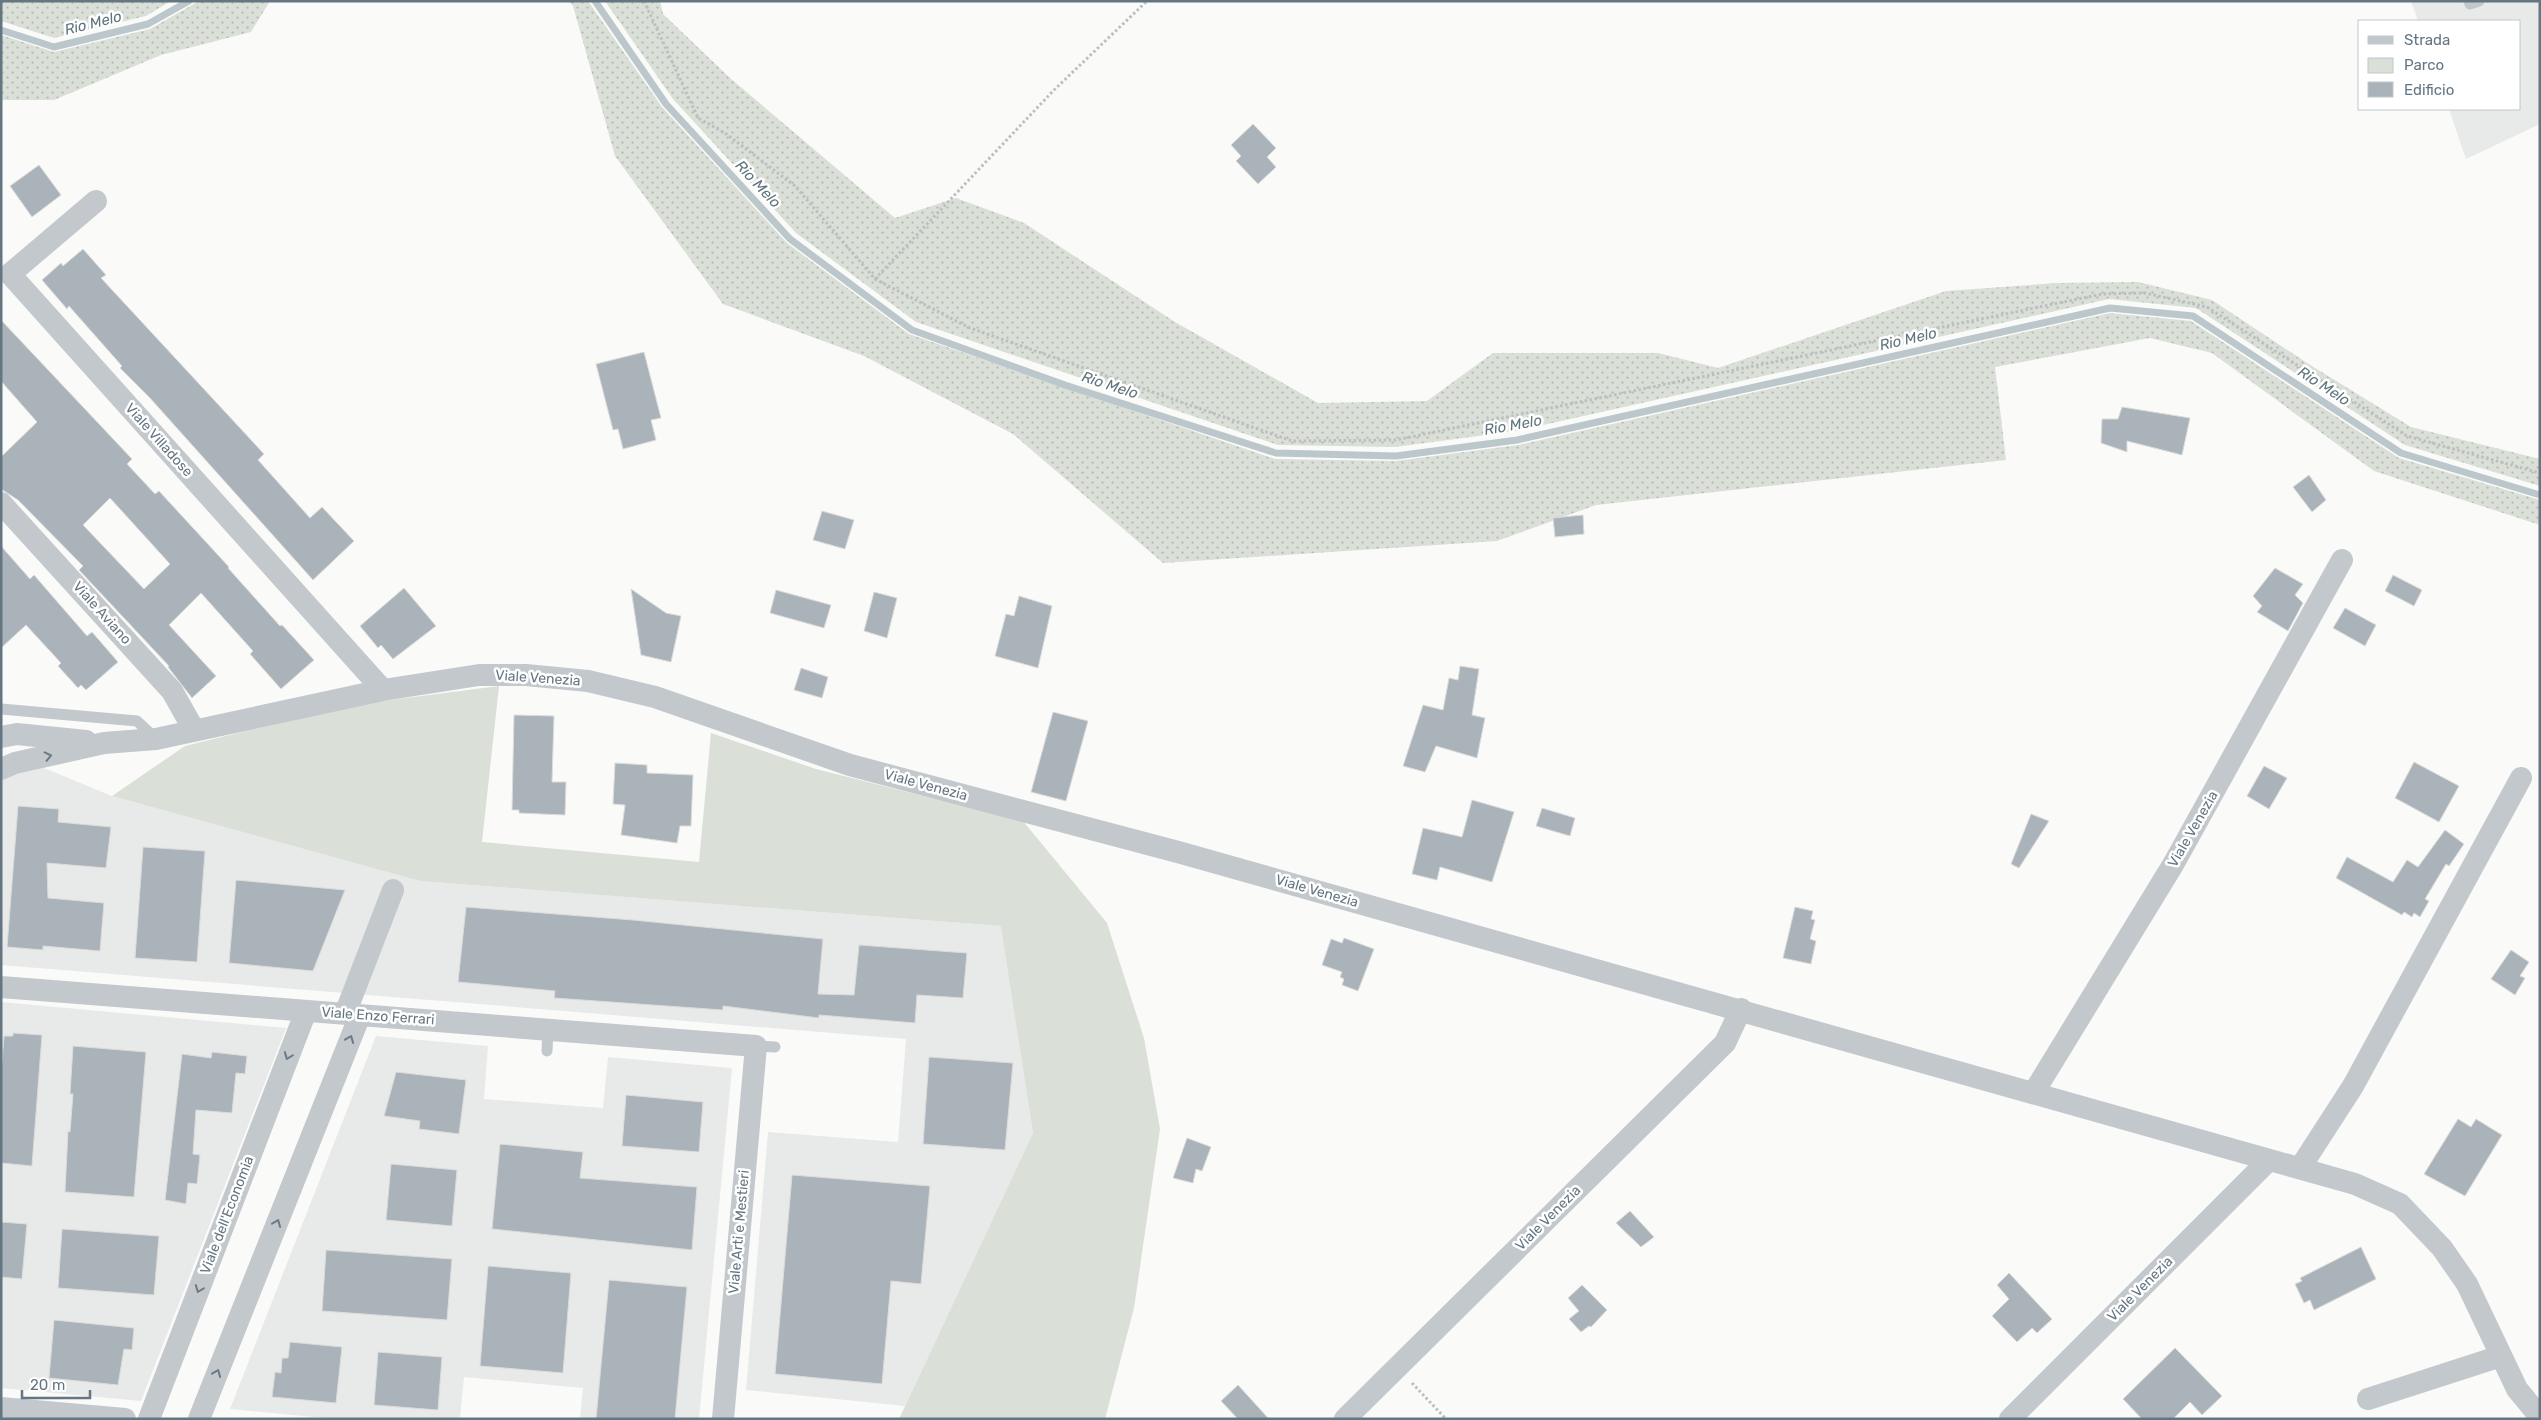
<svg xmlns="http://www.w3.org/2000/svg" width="2541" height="1420" font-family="Rubik,sans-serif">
<defs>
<pattern id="grass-dots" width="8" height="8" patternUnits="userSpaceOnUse" patternTransform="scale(1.25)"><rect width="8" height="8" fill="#dadfd7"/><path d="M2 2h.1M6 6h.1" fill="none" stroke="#b4b9b4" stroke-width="1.8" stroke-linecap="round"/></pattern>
</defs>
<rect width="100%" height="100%" fill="#fafaf8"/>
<path fill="#e8e9e9" d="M2411 1H2540V124L2466 159 2449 109H2520V21H2418Z
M44 768 112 796 420 881 1002 926 1033 1133 905 1406 746 1390 768 1132 898 1142 906 1039 1 965V777Z
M1 1002 286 1028 141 1401 1 1388Z
M376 1036 488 1046 484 1099 603 1108 608 1057 732 1068 699 1419H580L583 1388 464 1377 460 1419H334L230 1409Z"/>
<path fill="url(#grass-dots)" d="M1 1H171L146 16 54 38 1 21Z
M199 1H270L251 32 161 55 54 100H1V35L54 52 150 29Z
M569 1H588L662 107 787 243 909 334 1275 459 1396 461 1518 445 2110 313 2191 321 2399 458 2540 500V525L2374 471 2212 353 2150 338 1995 367 2006 460 1596 505 1497 541 1163 563 1013 434 864 356 723 304 615 156 573 6Z
M605 1H660L663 14 730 78 895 218 956 198 1024 223 1175 322 1318 403 1427 401 1493 353H1658L1718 368 1946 291 2057 283 2138 282 2212 300 2307 363 2411 427 2540 459V486L2405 445 2196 308 2109 299 1516 431 1395 447 1278 445 916 322 796 233 673 99Z"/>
<path fill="#dadfd7" d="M499 686 482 842 699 862 711 733 816 769 1023 821 1107 923 1144 1038 1160 1129 1134 1308 1105 1419H899L1033 1133 1001 926 420 881 112 796 185 746 351 705Z"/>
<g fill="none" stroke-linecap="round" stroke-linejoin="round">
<path stroke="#bbc7cb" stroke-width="7" d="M595 1 666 104 790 239 912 330 1065 385 1276 453 1396 456 1517 440 2110 308 2193 316 2401 453 2540 495
M1 30 54 47 148 24 189 1"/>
</g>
<path fill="#aab3b9" stroke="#dcdcda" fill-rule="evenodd" d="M1253 124 1276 148 1267 157 1276 167 1258 184 1236 161 1241 156 1231 145Z
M39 165 61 195 32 217 10 186Z
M83 249 106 275 101 278 264 454 258 460 310 518 322 507 354 541 313 580 150 398 120 368 122 366 69 306 67 309 42 280 61 263 63 266Z
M1 320 132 459 127 464 155 494 159 491 229 567 228 568 280 626 282 625 314 660 281 689 250 654 253 651 201 593 169 625 216 676 192 698 168 667 169 666 79 570 83 566 18 500 1 489V457L37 422 1 381ZM110 498 170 564 144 589 83 525Z
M644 352 661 418 651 420 656 440 623 449 618 429 613 430 596 364Z
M2122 407 2190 418 2182 455 2127 441V452L2101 443 2102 419H2118Z
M2309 475 2326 500 2312 512 2293 487Z
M822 511 854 520 845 549 813 540Z
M1583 515 1584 534 1555 537 1553 518Z
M1 546 30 579 34 575 87 636 92 632 118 662 86 690 81 685 78 688 58 666 61 663 26 625 1 648Z
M2275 568 2303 584 2295 595 2303 603 2288 631 2257 612 2262 606 2253 596Z
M2393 575 2422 590 2414 606 2385 591Z
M404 588 436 626 393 659 381 645 378 648 360 626Z
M631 589 666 613 681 616 671 662 641 655Z
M776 590 831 605 824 628 770 613Z
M874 592 897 598 887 638 864 631Z
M1019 596 1052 606 1038 668 995 656 1006 614 1014 616Z
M2345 608 2376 625 2365 646 2333 628Z
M1460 666 1479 669 1472 715 1485 718 1477 758 1436 746 1425 772 1403 766 1423 705 1443 710 1449 678 1458 680Z
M801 668 828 677 822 698 794 690Z
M1053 712 1088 721 1066 801 1031 792Z
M514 715 554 716 552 782H566L565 815 519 813V810H512Z
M2414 762 2459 786 2439 822 2395 798Z
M615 763 647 765V773L693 775 691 826H680L677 843 621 835 625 805 613 804Z
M2264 766 2287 778 2269 809 2247 796Z
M1472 800 1514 812 1492 882 1440 867 1437 880 1412 874 1423 828 1462 837Z
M18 806 59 809 58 822 111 827 106 868 47 863 48 898 104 903 100 951 43 946V950L7 947Z
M1542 808 1575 818 1570 836 1536 826Z
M2031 814 2049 821 2019 868 2011 864Z
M2445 830 2464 844 2449 866 2446 864 2425 899 2429 901 2420 917 2414 913 2412 917 2404 912 2402 915 2336 878 2347 857 2393 882 2407 860 2418 867Z
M143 847 205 851 197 962 135 958Z
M236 880 345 890 313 971 229 963Z
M466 907 633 920 823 939 818 994 854 995 859 945 967 953 963 998 917 995 915 1023 819 1015V1018L723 1006V1010L554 998 555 991 458 982Z
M1795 907 1813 911 1811 919 1815 920 1810 939 1816 941 1811 964 1783 958Z
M1344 938 1374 949 1358 991 1342 985 1344 979 1340 977 1342 972 1322 965 1331 939 1342 943Z
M2511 950 2529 962 2520 976 2525 978 2515 995 2491 979Z
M13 1033 42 1035 32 1166 1 1163V1074L4 1036H13Z
M73 1046 146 1052 134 1197 65 1192 68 1131 70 1132 73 1094H70Z
M212 1052 247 1056 245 1074 236 1073 232 1113 196 1110 193 1154 200 1155 197 1184 188 1183 186 1204 165 1200 182 1054 211 1058Z
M929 1057 1013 1063 1005 1150 923 1144Z
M396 1072 466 1080 459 1134 419 1129 420 1121 384 1116Z
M626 1095 703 1102 699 1152 622 1146Z
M2458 1119 2471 1127 2476 1119 2502 1135 2465 1196 2424 1174Z
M1187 1138 1211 1147 1202 1171 1196 1169 1193 1183 1173 1178Z
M500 1144 583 1152 580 1178 697 1187 692 1250 492 1229Z
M391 1164 457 1170 452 1226 386 1220Z
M792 1175 930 1186 921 1284 891 1281 882 1384 775 1374Z
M1630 1211 1654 1237 1641 1247 1616 1223Z
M1 1222 27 1224 22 1279 1 1277Z
M62 1229 159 1236 154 1295 58 1288Z
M2361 1247 2376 1279 2314 1310 2310 1300 2304 1303 2295 1284 2302 1281 2300 1278Z
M326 1250 452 1259 447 1320 322 1311Z
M488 1266 571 1273 563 1373 480 1366Z
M2009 1273 2052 1319 2037 1333 2032 1328 2017 1342 1992 1316 2009 1299 1997 1285Z
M609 1280 687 1287 675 1419H596Z
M1582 1285 1607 1310 1591 1327 1589 1326 1581 1332 1569 1319 1579 1311 1568 1298Z
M54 1320 134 1328 132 1350 124 1349 118 1385 49 1378Z
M290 1342 342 1347 336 1403 272 1397 275 1372 281 1373 282 1358H288Z
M2175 1348 2222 1396 2202 1415 2190 1402 2173 1419H2142L2123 1399Z
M378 1352 442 1357 438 1410 374 1405Z
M1238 1385 1269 1419H1238L1221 1401Z"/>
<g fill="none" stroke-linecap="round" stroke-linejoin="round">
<path stroke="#bbbfc2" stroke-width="3" stroke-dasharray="2.5 2.5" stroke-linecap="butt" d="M644 1 698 118 725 133 795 186 875 279 970 328 1292 441 1396 440 2102 294 2145 293 2207 307 2407 436 2540 473
M875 279 1054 90 1147 1
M1412 1383 1446 1419"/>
<path stroke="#c3c8cc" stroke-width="11" d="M2469 1 2470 4 2479 1
M1 709 137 721 155 738
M756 1046 775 1047
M547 1051 548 1029"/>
<path stroke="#c3c8cc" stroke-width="22" d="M96 201 10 274 383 690
M1 503 172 691 194 730
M1 737 17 734 86 741
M1 769 15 763 104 743 156 739 383 690 479 675H526L588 681 655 697 850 765 1178 852 2355 1184 2400 1204 2442 1248 2467 1284 2517 1389 2540 1417
M1 987 756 1046 723 1419
M345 1014 393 890
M2034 1092 2174 863 2342 560
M2300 1168 2353 1086 2521 778
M2368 1399 2501 1356
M1 1408 125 1419
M149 1419 306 1011
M199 1419 360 1015
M1345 1419 1725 1043 1741 1009
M2010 1419 2269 1160"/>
</g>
<defs><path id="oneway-chevron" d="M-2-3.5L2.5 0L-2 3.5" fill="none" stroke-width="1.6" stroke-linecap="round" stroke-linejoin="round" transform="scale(1.25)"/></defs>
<g stroke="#6a7a87">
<use href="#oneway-chevron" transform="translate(48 756) rotate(-13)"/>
<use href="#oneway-chevron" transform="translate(350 1039) rotate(-68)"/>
<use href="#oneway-chevron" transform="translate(288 1056) rotate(111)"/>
<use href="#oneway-chevron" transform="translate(277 1223) rotate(-68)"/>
<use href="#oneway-chevron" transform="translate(199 1289) rotate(111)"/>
<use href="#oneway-chevron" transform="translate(217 1373) rotate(-68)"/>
</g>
<g text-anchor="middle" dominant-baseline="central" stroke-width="5" stroke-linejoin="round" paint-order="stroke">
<g font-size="14" fill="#657683" stroke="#fff">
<text transform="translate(159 440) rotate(48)">Viale Villadose</text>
<text transform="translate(102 613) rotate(48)">Viale Aviano</text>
<text transform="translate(538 678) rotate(4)">Viale Venezia</text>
<text transform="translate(926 785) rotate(15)">Viale Venezia</text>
<text transform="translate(2193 829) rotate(-60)">Viale Venezia</text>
<text transform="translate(1317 891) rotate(16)">Viale Venezia</text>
<text transform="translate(378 1016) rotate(4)">Viale Enzo Ferrari</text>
<text transform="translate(227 1215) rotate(-69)">Viale dell'Economia</text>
<text transform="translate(1548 1218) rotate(-45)">Viale Venezia</text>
<text transform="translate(739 1232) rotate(-85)">Viale Arti e Mestieri</text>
<text transform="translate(2140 1289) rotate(-45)">Viale Venezia</text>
</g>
<g font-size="15" font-style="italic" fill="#60757c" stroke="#fff">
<text transform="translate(93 23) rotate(-14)">Rio Melo</text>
<text transform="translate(758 184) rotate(47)">Rio Melo</text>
<text transform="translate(1908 339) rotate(-13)">Rio Melo</text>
<text transform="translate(1110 385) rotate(18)">Rio Melo</text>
<text transform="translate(2324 386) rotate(33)">Rio Melo</text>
<text transform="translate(1513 425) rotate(-10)">Rio Melo</text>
</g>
</g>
<rect width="2541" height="1420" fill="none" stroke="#657683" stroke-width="5"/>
<rect x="2358" y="20" width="162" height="90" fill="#ffffff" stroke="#c1c8cd"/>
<rect x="2368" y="36" width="25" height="8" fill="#c3c8cc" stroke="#c1c8cd"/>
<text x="2404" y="45" font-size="15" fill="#657683">Strada</text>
<rect x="2368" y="58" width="25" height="15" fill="#dadfd7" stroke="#c1c8cd"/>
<text x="2404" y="70" font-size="15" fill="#657683">Parco</text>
<rect x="2368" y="82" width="25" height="15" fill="#aab3b9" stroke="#c1c8cd"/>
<text x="2404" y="95" font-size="15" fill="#657683">Edificio</text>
<path d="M22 1390v8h68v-8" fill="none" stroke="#657683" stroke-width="2.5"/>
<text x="30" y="1390" font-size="15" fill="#657683" stroke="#ffffff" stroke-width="4" paint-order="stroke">20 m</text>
</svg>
